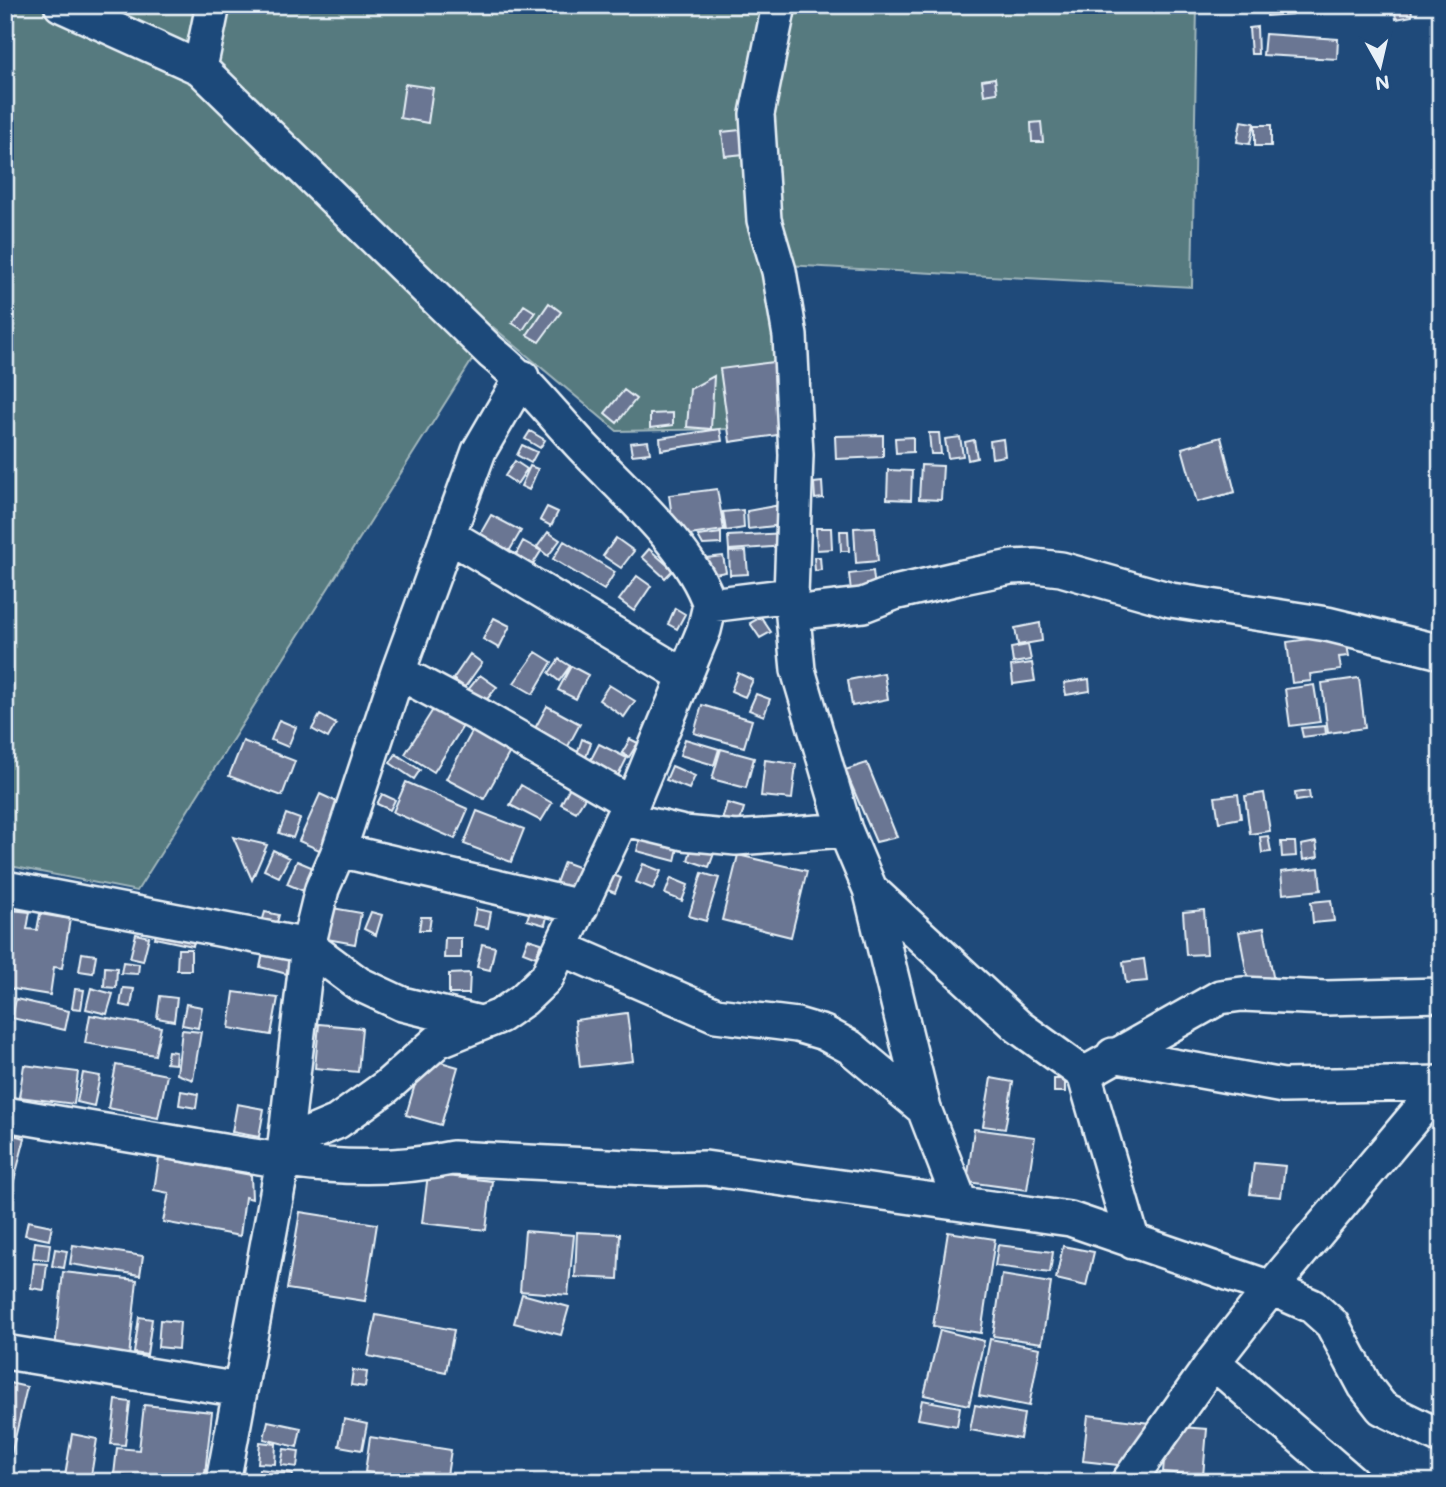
<svg xmlns="http://www.w3.org/2000/svg" width="1446" height="1487" font-family="Mali,sans-serif">
<rect width="100%" height="100%" fill="#1f4a7a"/>
<filter id="ink" filterUnits="userSpaceOnUse"><feTurbulence type="fractalNoise" baseFrequency=".0143" numOctaves="2"/><feDisplacementMap in="SourceGraphic" scale="14" xChannelSelector="R" yChannelSelector="G"/><feConvolveMatrix kernelMatrix="1 2 1 2 8 2 1 2 1" color-interpolation-filters="sRGB"/></filter>
<g filter="url(#ink)">
<path fill="#577a7f" stroke="#a0b6bc" stroke-width="2" d="M5 5H1197L1192 287 786 265 788 428 617 431 493 327 137 891 5 865Z"/>
<path fill="#6b7693" stroke="#e8f1f8" stroke-width="2" d="M1267 5H1291L1292 14 1267 16Z
M1394 5H1411L1412 16 1396 19Z
M1257 27 1258 54H1251L1249 28Z
M1265 34 1338 39 1337 59 1263 55Z
M995 78 997 93 984 95 982 80Z
M405 84 433 88 428 123 400 118Z
M1241 121 1254 123 1250 144 1237 142Z
M1041 122 1043 142H1032L1031 123Z
M1255 125H1271V146H1255Z
M740 130 744 154 725 156 722 132Z
M549 303 561 312 539 342 527 335Z
M524 305 535 312 523 330 512 323Z
M781 361 791 433 730 442 720 369Z
M714 376 711 429 687 427 690 389Z
M624 390 636 399 617 423 605 413Z
M673 413V425L650 428V414Z
M720 429 722 441 661 450 660 438Z
M530 431 545 440 540 448 525 439Z
M929 433H939L941 454H931Z
M883 435V457L836 459 835 436Z
M913 437V452L896 453 895 438Z
M960 437 963 456 948 458 945 439Z
M1221 437 1235 492 1197 502 1182 448Z
M1003 439 1005 456 992 458 990 441Z
M974 440 977 458 968 460 965 442Z
M648 441 650 453 632 455 630 443Z
M522 445 537 452 531 463 517 455Z
M515 461 527 469 517 484 505 476Z
M921 465 943 466 941 500 919 499Z
M530 466 538 469 529 490 521 486Z
M888 470 912 471 911 500 887 499Z
M822 482 823 498 815 499 814 483Z
M717 489 724 530 690 535 672 517 669 495Z
M780 505 783 525 748 529 747 511Z
M547 507 558 512 551 526 540 520Z
M743 510 744 528 726 531 723 512Z
M491 515 521 531 507 555 478 538Z
M875 527 878 561 856 563 854 528Z
M816 528H831L832 549 817 550Z
M840 531H848L849 551H841Z
M548 532 560 540 548 556 537 547Z
M721 533V544L703 545 698 536Z
M785 533V546L729 550 728 536Z
M616 538 634 551 621 568 603 556Z
M523 541 541 551 531 567 514 558Z
M564 541 615 572 604 590 553 559Z
M649 549 673 570 665 578 642 557Z
M746 551 748 574 730 575 729 552Z
M723 556 726 572 708 575 706 558Z
M814 557H820L821 570 815 571Z
M873 571 876 598 852 600 849 574Z
M637 576 651 586 634 611 619 600Z
M675 608 685 614 677 629 668 624Z
M761 617 771 632 760 638 750 623Z
M494 618 510 626 499 648 483 639Z
M1040 623 1042 641 1018 645 1015 628Z
M1345 634 1349 656 1339 657 1341 670 1310 674 1311 681 1292 683 1287 642Z
M1028 645 1031 660 1013 663 1011 648Z
M536 652 552 662 533 694 514 683Z
M470 654 482 663 465 687 453 679Z
M559 659 570 666 559 681 549 673Z
M1032 663 1035 681 1013 684 1011 666Z
M571 666 588 675 576 699 558 690Z
M738 673 753 680 745 697 731 691Z
M884 673 888 699 852 706 848 680Z
M480 675 497 687 484 703 467 691Z
M1359 678 1365 728 1328 733 1322 683Z
M1089 679 1090 691 1066 695 1064 683Z
M609 685 635 701 624 717 599 700Z
M1314 685 1320 722 1290 726 1285 689Z
M756 694 770 699 764 716 749 710Z
M702 705 752 720 744 747 694 733Z
M547 706 580 724 566 750 533 732Z
M434 708 463 726 434 772 405 754Z
M320 715 336 724 328 738 312 729Z
M279 720 296 727 288 747 271 740Z
M1325 726 1326 734 1303 737 1301 728Z
M473 730 511 750 484 799 446 779Z
M582 739 591 743 586 757 577 754Z
M630 739 638 743 629 757 622 753Z
M685 739 719 749 714 765 680 755Z
M243 741 295 761 282 796 229 776Z
M599 744 627 758 616 780 588 765Z
M721 749 754 758 746 788 712 779Z
M396 754 420 770 414 779 390 763Z
M765 760 796 764 792 799 761 796Z
M867 763 897 837 876 842 845 770Z
M672 766 695 776 689 789 666 780Z
M406 782 468 809 455 839 393 812Z
M521 785 552 803 541 821 510 805Z
M571 785 587 794 576 812 561 804Z
M1309 791 1310 799 1296 801 1295 793Z
M1264 793 1270 831 1250 834 1245 796Z
M320 794 348 807 326 853 299 841Z
M382 794 395 800 390 810 377 804Z
M1238 794 1241 818 1219 822 1215 797Z
M727 803 744 808 737 832 720 827Z
M477 811 524 829 511 862 464 844Z
M286 814 300 819 293 838 279 833Z
M642 830 680 839 675 861 637 851Z
M1268 836 1271 852 1262 853 1260 837Z
M233 837 267 845 252 880Z
M694 841 716 848 709 867 688 860Z
M1281 842H1295L1296 856 1282 857Z
M1316 842 1318 857 1303 860 1301 845Z
M273 850 289 858 279 877 264 870Z
M738 855 807 871 791 937 722 920Z
M297 861 316 869 306 892 287 884Z
M564 862 589 871 581 892 556 883Z
M643 864 661 871 653 889 636 882Z
M1319 868 1321 890 1283 894 1281 872Z
M608 873 621 878 615 893 603 888Z
M702 873 719 878 706 921 689 916Z
M671 878 688 885 682 901 665 894Z
M1331 900 1334 921 1313 923 1311 902Z
M532 904 549 908 545 925 527 920Z
M327 907 361 913 355 944 321 938Z
M476 909 491 912 488 928 473 925Z
M11 910 30 912 27 929 37 930 40 914 70 919 62 968 54 967 50 995 7 988 13 951 5 949Z
M1204 910 1207 954 1186 955 1183 912Z
M265 912 279 915 276 926 262 922Z
M371 912 382 915 376 935 364 929Z
M421 917H431L429 930H419Z
M159 920 196 928 193 946 155 938Z
M1264 928 1275 987 1250 992 1239 932Z
M136 934 149 937 143 961 130 958Z
M445 938H461V958H444Z
M528 939 541 943 536 957 523 952Z
M265 943 293 949 287 974 260 967Z
M482 944 495 947 490 970 477 967Z
M178 949H191V970H177Z
M82 953 96 955 93 973 79 971Z
M1144 959 1147 981 1126 983 1123 962Z
M123 962 139 964 138 974 121 973Z
M105 967 117 968 116 988 104 987Z
M470 973 469 994H449V974Z
M91 988 113 994 107 1014 86 1009Z
M123 988 134 989 131 1007 120 1005Z
M75 989 84 990 81 1009 72 1008Z
M234 992 278 998 271 1035 229 1028Z
M160 996 177 998 174 1021 157 1018Z
M16 999 69 1011 65 1030 12 1018Z
M186 1004 202 1007 198 1028 182 1025Z
M627 1013 633 1061 580 1067 575 1020Z
M90 1015 161 1027 155 1055 85 1043Z
M319 1024 362 1028 358 1072 315 1068Z
M182 1030 201 1032 193 1080 177 1074Z
M168 1051 176 1052 175 1064 166 1063Z
M423 1057 458 1067 441 1125 406 1115Z
M24 1065 78 1072 74 1104 19 1097Z
M116 1065 167 1075 158 1118 108 1108Z
M83 1073 100 1076 94 1106 77 1102Z
M991 1078 1013 1082 1005 1129 983 1126Z
M1054 1079H1065V1092H1054Z
M181 1091 198 1094 196 1108 179 1105Z
M237 1104 264 1109 259 1137 232 1132Z
M974 1129 1035 1137 1027 1190 967 1182Z
M5 1133 25 1138 12 1188 5 1186Z
M159 1158 251 1175 252 1199 245 1197 240 1236 163 1222 169 1193 154 1190Z
M1254 1163 1285 1166 1281 1197 1250 1194Z
M428 1174 492 1181 486 1230 422 1223Z
M300 1212 377 1224 365 1301 287 1289Z
M28 1221 52 1226 49 1240 25 1235Z
M525 1231 574 1235 568 1295 520 1291Z
M577 1232 620 1234 618 1279 575 1277Z
M948 1232 995 1239 981 1333 933 1326Z
M35 1242 50 1244 48 1260 33 1258Z
M73 1245 143 1256 140 1275 70 1264Z
M998 1245 1053 1252 1050 1273 995 1266Z
M1063 1246 1094 1252 1086 1286 1056 1279Z
M55 1249 67 1251 64 1268 52 1266Z
M34 1263 47 1264 44 1290 31 1288Z
M63 1272 137 1280 129 1357 55 1349Z
M1002 1275 1051 1283 1042 1343 993 1336Z
M522 1294 569 1307 561 1335 514 1323Z
M376 1315 454 1330 446 1372 368 1356Z
M139 1317 152 1319 147 1355 134 1353Z
M160 1320 180 1322 178 1349 158 1347Z
M940 1330 984 1341 969 1405 924 1395Z
M990 1339 1040 1348 1029 1406 979 1396Z
M353 1370 367 1372 365 1387 351 1385Z
M5 1382 27 1387 6 1477H5Z
M116 1400 130 1402 125 1445 111 1444Z
M922 1400 960 1407 957 1426 918 1419Z
M144 1405 212 1412 204 1482 114 1475 117 1448 139 1450Z
M975 1405 1024 1414 1020 1439 970 1430Z
M1088 1415 1158 1424 1153 1469 1083 1461Z
M344 1419 367 1424 362 1450 339 1446Z
M268 1421 301 1428 297 1447 264 1439Z
M1167 1426 1207 1429 1203 1476 1163 1472Z
M72 1434 97 1439 90 1482H64Z
M370 1437 451 1450 446 1482 365 1472Z
M260 1442 276 1444 275 1464 258 1463Z
M284 1449 299 1451 297 1467 281 1465Z
M259 1469 293 1473 292 1482H258Z"/>
<g fill="none" stroke-linecap="round" stroke-linejoin="round">
<defs>
<path id="street" d="M61 5 200 68 491 352C525 379 550 412 580 444 622 489 691 547 710 605L791 595 798 670 845 830 870 889 924 1109 960 1202
M779 5 757 114 764 220 779 271 790 336 796 455 791 595
M200 68 213 5
M448 535 685 676
M793 613 863 605 894 593 963 577 1011 567 1035 566 1061 569 1171 600 1327 624 1441 652
M398 672 477 714 632 804
M622 818 684 833 736 838 845 830
M339 850 581 907
M5 888 308 946 359 984 402 1004 480 1023
M870 889 1019 1027 1084 1074 1133 1242
M561 948 716 1015 797 1025 824 1033 850 1047 924 1109
M1113 1055 1283 1086 1441 1083
M1084 1074 1220 997 1242 994 1325 998 1441 995
M5 1114C68 1125 131 1135 194 1146 280 1161 365 1177 452 1158L667 1169 705 1168 1070 1219 1271 1288 1312 1306 1332 1324 1365 1386 1382 1408 1441 1437
M285 1144 337 1122 386 1087 438 1041 500 1016 523 1000 547 977 622 818 632 804 704 630 710 605
M5 1352 240 1390
M1213 1362 1352 1482
M223 1482 283 1161 308 946 322 889 339 850 398 672 479 451 522 377
M1128 1482 1213 1362 1271 1288 1441 1085"/>
</defs>
<use href="#street" stroke="#e8f1f8" stroke-width="38"/>
<use href="#street" stroke="#1f4a7a" stroke-width="33"/>
</g>
</g>
<rect width="1446" height="1487" fill="none" stroke="#1f4a7a" stroke-width="28"/>
<rect x="14" y="14" width="1418" height="1459" fill="none" stroke="#e8f1f8" stroke-width="2.5" filter="url(#ink)"/>
<g transform="translate(1380 66) rotate(172)" stroke="#1f4a7a" stroke-width="5" paint-order="stroke">
<path d="M0-5L12 26L0 18L-12 26Z" fill="#e8f1f8"/>
<text y="-10" font-size="19" font-weight="bold" text-anchor="middle" fill="#e8f1f8">N</text>
</g>
</svg>
